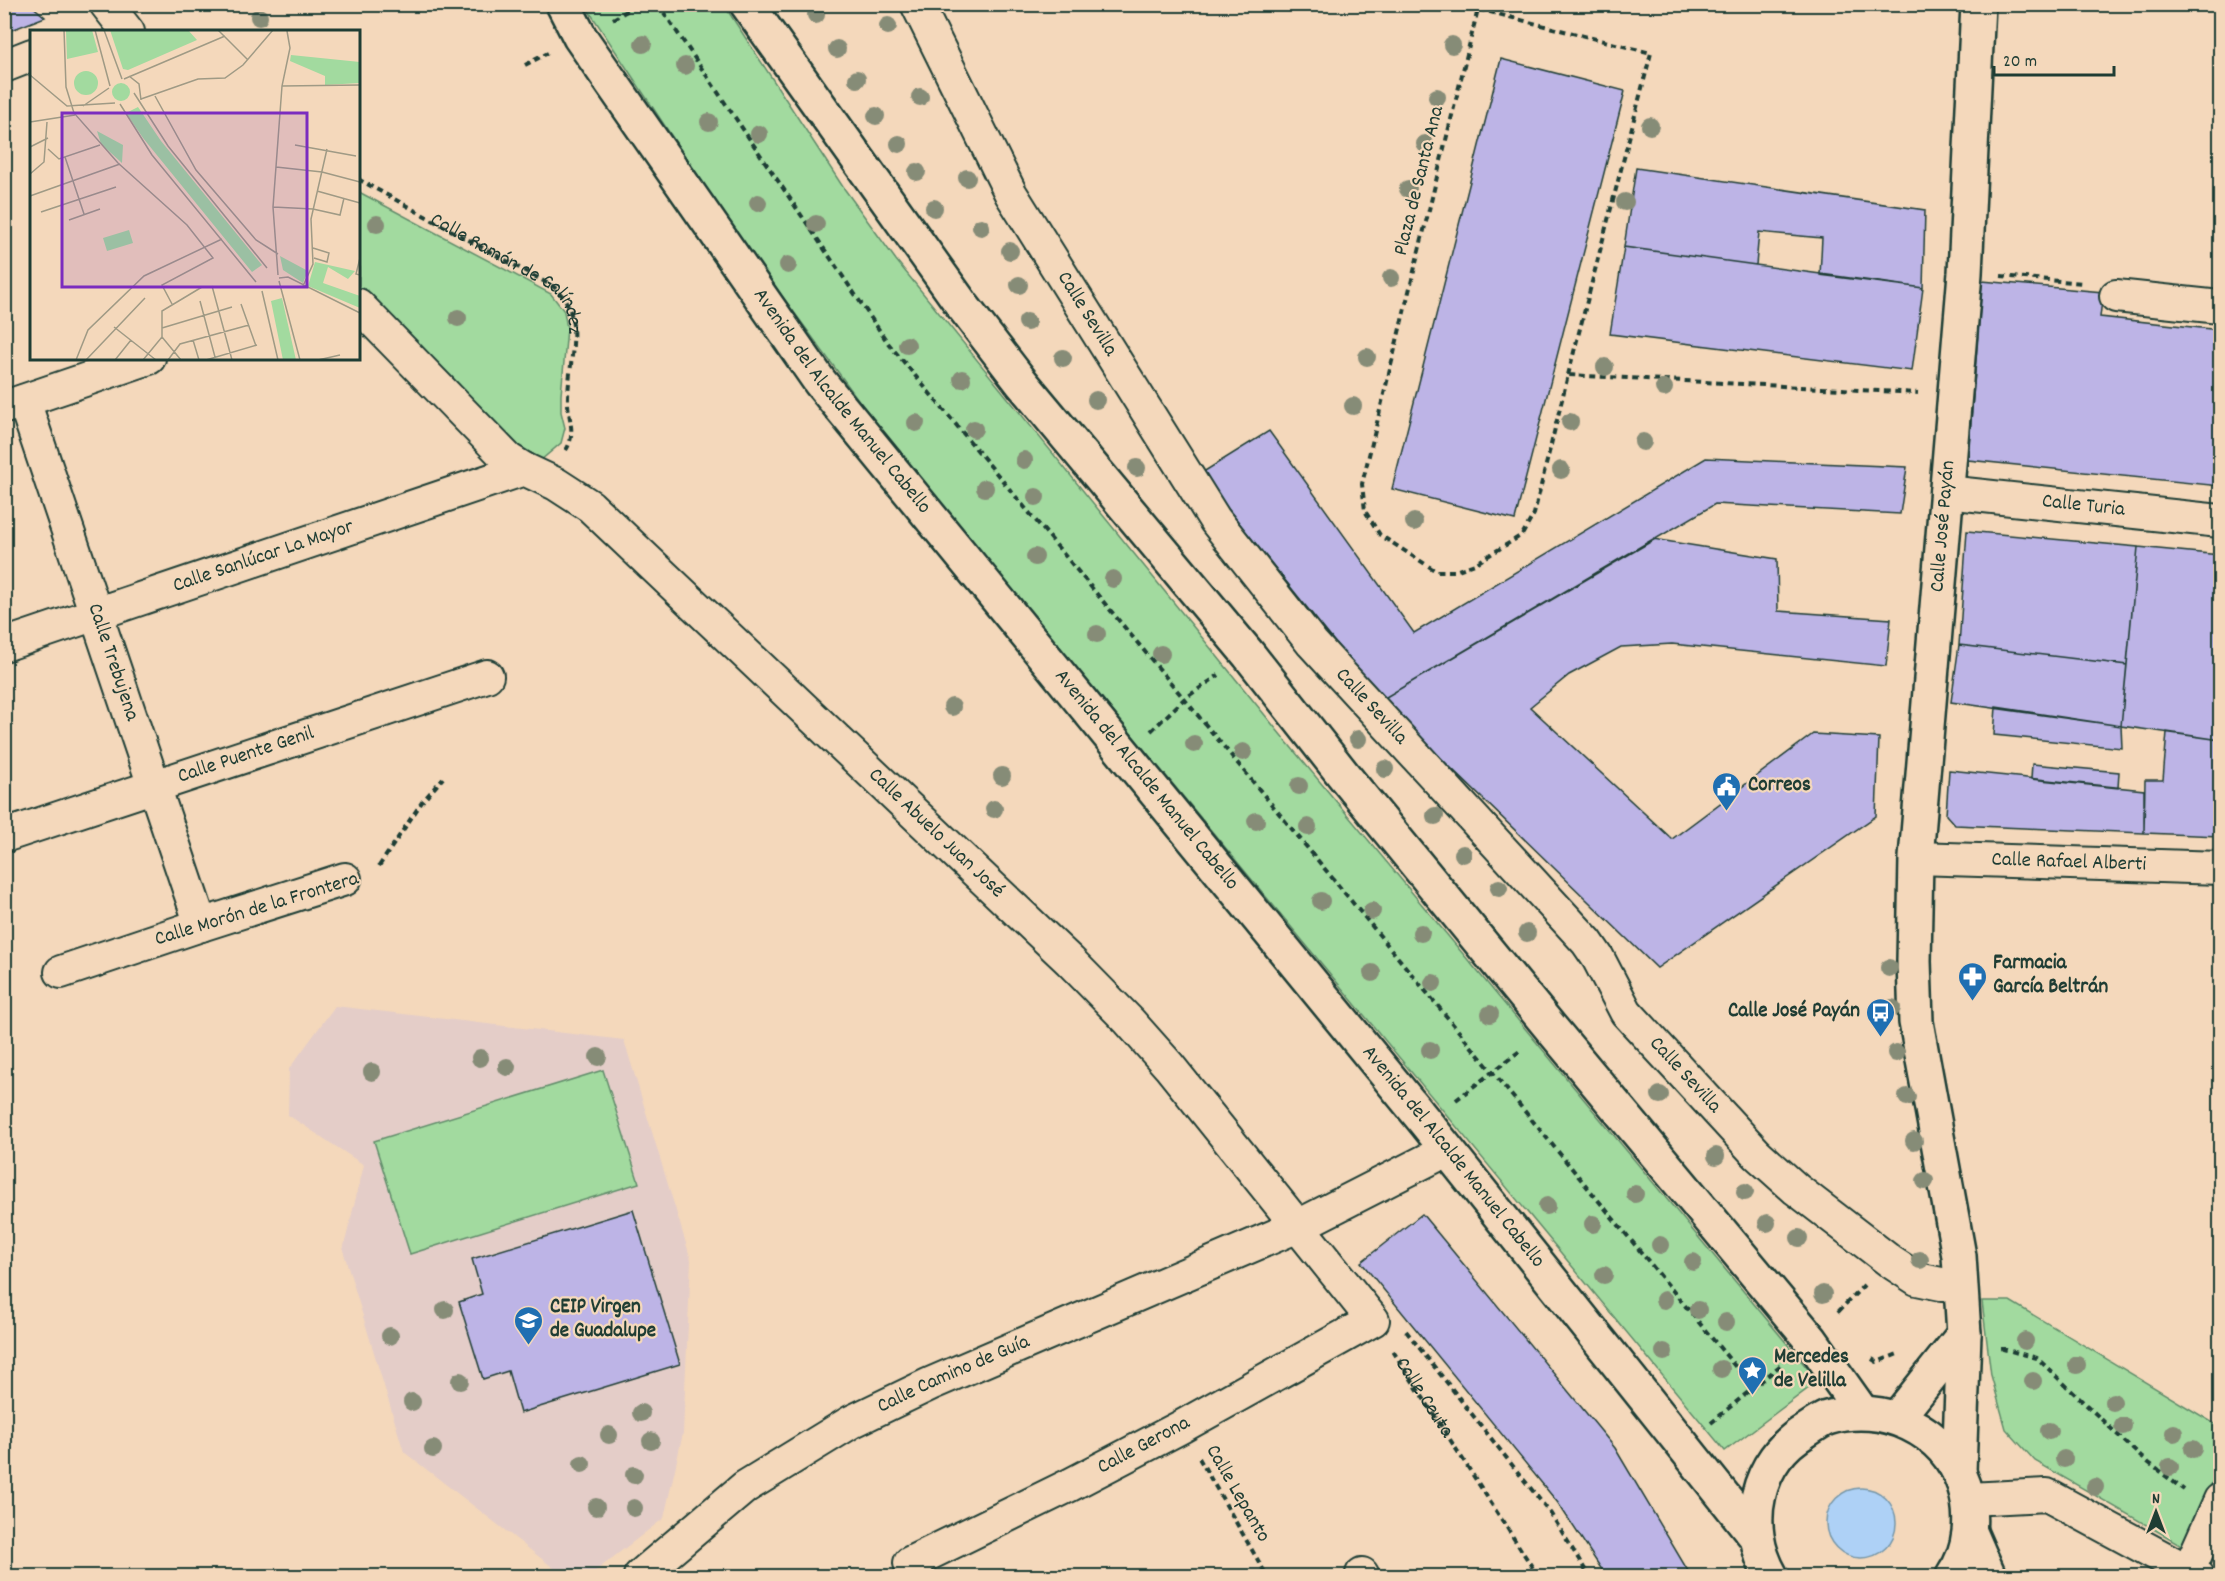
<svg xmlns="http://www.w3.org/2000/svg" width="2225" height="1581" font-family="Dekko,sans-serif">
<rect width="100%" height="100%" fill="#f4d8bb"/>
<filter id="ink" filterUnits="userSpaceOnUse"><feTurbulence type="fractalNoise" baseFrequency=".0167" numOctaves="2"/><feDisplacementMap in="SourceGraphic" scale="12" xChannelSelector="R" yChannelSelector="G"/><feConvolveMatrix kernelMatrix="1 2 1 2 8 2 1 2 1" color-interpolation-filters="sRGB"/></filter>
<g filter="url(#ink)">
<path fill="#e4cdc8" d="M335 1006 624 1040 691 1260 683 1433 664 1518 589 1576H564L404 1452 343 1250 364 1165 288 1115 289 1069Z"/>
<path fill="#a2da9f" stroke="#608c6a" stroke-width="1.5" d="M585 5H724L843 187 896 260 1281 735 1818 1381 1725 1451 931 492 863 406 735 232Z
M359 192 551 294 564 311 567 328 561 395V412L565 428 561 443 541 460 531 461 359 291Z
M603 1070 639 1183 410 1254 374 1141Z
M1982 1301H2010L2220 1427V1465L2183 1546 2035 1461 2006 1429 1991 1375Z"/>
<path fill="#aed1f6" stroke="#7596a8" stroke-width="1.5" d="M1826 1523a35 35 0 1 1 70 0a35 35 0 1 1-70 0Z"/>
<path fill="#bdb4e6" stroke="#1f3d34" stroke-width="1.5" d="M4 4H30L45 17 4 33Z
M1501 59 1625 91 1515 520 1392 489Z
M1636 168 1925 210 1923 288 1820 275 1822 238 1759 232 1756 265 1624 247Z
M1624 247 1923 288 1912 371 1610 334Z
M1982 281 2103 292 2100 317 2220 330V486L1968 460Z
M1269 431 1414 633 1706 458 1907 467 1900 514 1715 504 1381 700 1200 474Z
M1967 531 2138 547 2127 665 1959 645Z
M1653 539 1777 559 1778 611 1891 619 1886 666 1672 644 1621 647 1569 675 1530 707 1672 839 1813 734 1879 738 1876 816 1657 968 1381 700Z
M2138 547 2220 555V740L2121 726Z
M1959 645 2127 665 2121 726 1951 702Z
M1996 707 2121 726 2122 748 1994 735Z
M2167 732 2220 740V836L2144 833 2145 780H2163Z
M2032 764 2119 772 2118 788 2031 779Z
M1949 770 2144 790V833L1955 825 1946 815Z
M633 1210 680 1364 520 1413 508 1371 483 1379 459 1302 482 1294 472 1259Z
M1422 1214 1615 1448 1691 1576H1606L1558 1503 1361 1262Z"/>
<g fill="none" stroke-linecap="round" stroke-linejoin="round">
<defs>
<g id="minor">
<path d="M106 4 128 32"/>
<path id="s3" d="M917 4 1011 194 1215 520 1312 643 1587 942 1598 958 1626 1012 1757 1154 1796 1189 1891 1262 1917 1279 1941 1284H1960"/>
<path d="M4 66 32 55"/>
<path d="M2116 296 2220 307"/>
<path id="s4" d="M358 305 508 459 524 469 556 484 590 506 1070 961 1129 1021 1169 1066 1373 1320 1181 1427 1070 1485 910 1563 917 1576"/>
<path id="s5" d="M24 401 201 925"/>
<path d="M5 407 149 358"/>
<path id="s6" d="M1946 492 2220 521"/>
<path id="s7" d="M4 645 524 469"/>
<path id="s8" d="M4 836 487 676"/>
<path id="s9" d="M1916 858 2220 868"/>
<path d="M61 972 201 925 345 879"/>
<path d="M1969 1499 2047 1495 2197 1576"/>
<path d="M2188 1572 2220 1500"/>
<path d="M1362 1574 1363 1576"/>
<path id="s10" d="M640 1576 745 1487 851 1422 930 1384 1298 1226 1447 1150"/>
</g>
<g id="tertiary">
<path d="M1897 1418 1964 1334"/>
<path id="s11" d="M1959 1471 1964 1334 1959 1256 1916 1022 1914 961 1916 858 1965 273 1978 4"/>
</g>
<g id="secondary">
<path id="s12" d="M563 4 580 37 820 382 1426 1123 1756 1537"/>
<path d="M747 4 962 305 1022 383 1249 655 1345 777 1550 1027 1811 1340 1862 1412"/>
<path d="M1970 1532 1989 1576"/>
<path d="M1771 1576C1742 1526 1755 1460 1807 1430 1813 1426 1820 1421 1827 1418 1883 1401 1945 1429 1964 1485 1974 1515 1971 1550 1953 1576"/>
</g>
</defs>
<use href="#minor" stroke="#1f3d34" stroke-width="36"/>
<use href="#tertiary" stroke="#1f3d34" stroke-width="38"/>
<use href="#secondary" stroke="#1f3d34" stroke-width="38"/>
<g stroke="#1f3d34" stroke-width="4" stroke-dasharray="6 4.5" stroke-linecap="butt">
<path d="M658 4 888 343 1230 754 1753 1388"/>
<path d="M613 19 639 4"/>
<path d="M525 65 548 53"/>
<path id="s1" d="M358 179 554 287C562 295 569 303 571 314 578 339 567 377 568 404 569 420 576 435 566 450"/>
<path d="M2001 276 2084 283"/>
<path d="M1568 375 1651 53 1478 9 1362 484 1365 511 1380 535 1436 571H1455L1475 564 1522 535 1534 514 1568 375 1918 393"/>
<path d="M1151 731 1184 699 1219 675"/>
<path d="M379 866 422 802 443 778"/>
<path d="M1456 1100 1521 1050"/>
<path d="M1838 1312 1864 1285"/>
<path d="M1406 1331 1551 1514 1589 1576"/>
<path d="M2003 1347V1349L2037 1358 2141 1457 2184 1490"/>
<path id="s2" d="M1393 1351 1538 1576"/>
<path d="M1872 1359 1877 1362 1898 1354"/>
<path d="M1711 1423 1782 1364"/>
<path d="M1199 1458 1267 1576"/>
</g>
<use href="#minor" stroke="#f4d8bb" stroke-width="32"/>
<use href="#tertiary" stroke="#f4d8bb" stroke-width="33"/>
<use href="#secondary" stroke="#f4d8bb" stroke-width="33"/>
</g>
<g fill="#868c77">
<circle cx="816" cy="15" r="9"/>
<circle cx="259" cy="17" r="9"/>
<circle cx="888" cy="26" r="9"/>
<circle cx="643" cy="44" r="9"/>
<circle cx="1452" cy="45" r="9"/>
<circle cx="837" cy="49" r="9"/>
<circle cx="685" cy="66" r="9"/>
<circle cx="857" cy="79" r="9"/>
<circle cx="920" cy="97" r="9"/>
<circle cx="1437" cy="97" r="9"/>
<circle cx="876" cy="116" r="9"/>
<circle cx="709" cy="122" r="9"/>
<circle cx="1650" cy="126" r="9"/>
<circle cx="759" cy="134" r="9"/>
<circle cx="899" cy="144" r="9"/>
<circle cx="1425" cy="144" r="9"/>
<circle cx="917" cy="172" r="9"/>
<circle cx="967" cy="178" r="9"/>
<circle cx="1408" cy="189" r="9"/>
<circle cx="1625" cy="202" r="9"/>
<circle cx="758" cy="203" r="9"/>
<circle cx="934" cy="208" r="9"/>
<circle cx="377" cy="224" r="9"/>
<circle cx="816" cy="224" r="9"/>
<circle cx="981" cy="227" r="9"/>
<circle cx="1010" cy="251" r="9"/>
<circle cx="788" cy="265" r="9"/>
<circle cx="1391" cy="278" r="9"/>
<circle cx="1019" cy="285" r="9"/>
<circle cx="458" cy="318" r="9"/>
<circle cx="1027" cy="322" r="9"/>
<circle cx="907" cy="345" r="9"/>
<circle cx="1367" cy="357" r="9"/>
<circle cx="1063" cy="358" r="9"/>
<circle cx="1605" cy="367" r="9"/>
<circle cx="962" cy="379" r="9"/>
<circle cx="1664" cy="388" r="9"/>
<circle cx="1096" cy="400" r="9"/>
<circle cx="1353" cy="406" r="9"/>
<circle cx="1570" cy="422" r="9"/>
<circle cx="916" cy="423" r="9"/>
<circle cx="974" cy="429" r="9"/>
<circle cx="1643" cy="442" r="9"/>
<circle cx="1024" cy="460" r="9"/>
<circle cx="1137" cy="468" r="9"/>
<circle cx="1561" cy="470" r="9"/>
<circle cx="985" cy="488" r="9"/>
<circle cx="1036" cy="497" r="9"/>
<circle cx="1414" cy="522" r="9"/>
<circle cx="1035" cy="557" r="9"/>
<circle cx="1113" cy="579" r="9"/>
<circle cx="1097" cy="634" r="9"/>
<circle cx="1161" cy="654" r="9"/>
<circle cx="952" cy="707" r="9"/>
<circle cx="1358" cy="739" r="9"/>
<circle cx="1194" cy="744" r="9"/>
<circle cx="1243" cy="752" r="9"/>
<circle cx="1385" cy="769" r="9"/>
<circle cx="1002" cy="776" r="9"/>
<circle cx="1299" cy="786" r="9"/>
<circle cx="994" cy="809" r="9"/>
<circle cx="1435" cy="816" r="9"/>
<circle cx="1256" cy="821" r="9"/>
<circle cx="1308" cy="827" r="9"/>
<circle cx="1463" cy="854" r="9"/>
<circle cx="1499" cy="888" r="9"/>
<circle cx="1321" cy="901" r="9"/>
<circle cx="1372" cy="911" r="9"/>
<circle cx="1421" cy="933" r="9"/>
<circle cx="1527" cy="933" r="9"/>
<circle cx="1889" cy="968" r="9"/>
<circle cx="1372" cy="973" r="9"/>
<circle cx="1433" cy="983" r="9"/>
<circle cx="1892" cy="1008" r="9"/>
<circle cx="1490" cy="1014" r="9"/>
<circle cx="1430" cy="1050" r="9"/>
<circle cx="1896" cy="1053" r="9"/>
<circle cx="598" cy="1057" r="9"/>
<circle cx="480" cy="1058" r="9"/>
<circle cx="507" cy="1067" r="9"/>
<circle cx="372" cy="1072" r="9"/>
<circle cx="1660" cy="1095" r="9"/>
<circle cx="1907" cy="1097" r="9"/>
<circle cx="1914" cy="1141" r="9"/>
<circle cx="1716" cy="1156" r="9"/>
<circle cx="1925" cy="1181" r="9"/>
<circle cx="1745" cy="1192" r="9"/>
<circle cx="1635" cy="1194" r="9"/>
<circle cx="1547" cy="1206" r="9"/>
<circle cx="1767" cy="1223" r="9"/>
<circle cx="1593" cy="1224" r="9"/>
<circle cx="1799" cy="1238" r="9"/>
<circle cx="1660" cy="1245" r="9"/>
<circle cx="1920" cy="1260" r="9"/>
<circle cx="1693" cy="1262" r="9"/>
<circle cx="1604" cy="1275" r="9"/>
<circle cx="1823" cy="1294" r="9"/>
<circle cx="1664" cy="1300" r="9"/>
<circle cx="445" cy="1310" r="9"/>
<circle cx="1698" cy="1310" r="9"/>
<circle cx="1726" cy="1322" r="9"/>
<circle cx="390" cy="1336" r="9"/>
<circle cx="2025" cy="1341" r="9"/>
<circle cx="1664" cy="1352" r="9"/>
<circle cx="2077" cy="1365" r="9"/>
<circle cx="1721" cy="1369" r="9"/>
<circle cx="460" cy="1381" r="9"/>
<circle cx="2033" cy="1381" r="9"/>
<circle cx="412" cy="1402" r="9"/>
<circle cx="2113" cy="1402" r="9"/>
<circle cx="641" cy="1413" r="9"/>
<circle cx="2123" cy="1426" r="9"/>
<circle cx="2049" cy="1431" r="9"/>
<circle cx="2174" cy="1433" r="9"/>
<circle cx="609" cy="1435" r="9"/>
<circle cx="651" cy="1441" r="9"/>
<circle cx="433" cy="1449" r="9"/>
<circle cx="2193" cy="1449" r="9"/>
<circle cx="2064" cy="1459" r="9"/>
<circle cx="582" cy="1464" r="9"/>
<circle cx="2170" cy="1467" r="9"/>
<circle cx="634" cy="1475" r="9"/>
<circle cx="2095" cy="1487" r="9"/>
<circle cx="596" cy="1507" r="9"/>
<circle cx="634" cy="1508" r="9"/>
</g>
</g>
<defs>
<symbol id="civic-pin" viewBox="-11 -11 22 30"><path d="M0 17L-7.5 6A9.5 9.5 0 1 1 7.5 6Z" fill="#1f6fb2" stroke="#f4d8bb"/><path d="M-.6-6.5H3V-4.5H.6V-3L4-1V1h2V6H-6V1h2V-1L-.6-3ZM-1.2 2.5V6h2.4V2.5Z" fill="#fff"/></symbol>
<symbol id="pharmacy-pin" viewBox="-11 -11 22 30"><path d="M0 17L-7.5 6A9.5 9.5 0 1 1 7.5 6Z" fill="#1f6fb2" stroke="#f4d8bb"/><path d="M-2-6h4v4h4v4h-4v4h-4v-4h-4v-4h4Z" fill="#fff"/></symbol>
<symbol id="bus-pin" viewBox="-11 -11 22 30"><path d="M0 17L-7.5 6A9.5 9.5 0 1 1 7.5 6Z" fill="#1f6fb2" stroke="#f4d8bb"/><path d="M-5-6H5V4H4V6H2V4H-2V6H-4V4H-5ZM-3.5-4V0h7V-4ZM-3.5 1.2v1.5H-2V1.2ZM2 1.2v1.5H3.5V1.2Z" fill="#fff"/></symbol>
<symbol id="school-pin" viewBox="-11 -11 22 30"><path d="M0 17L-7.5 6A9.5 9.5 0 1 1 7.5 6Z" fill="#1f6fb2" stroke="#f4d8bb"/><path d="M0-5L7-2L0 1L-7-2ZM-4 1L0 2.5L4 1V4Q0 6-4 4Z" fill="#fff"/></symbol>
<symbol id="sight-pin" viewBox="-11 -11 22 30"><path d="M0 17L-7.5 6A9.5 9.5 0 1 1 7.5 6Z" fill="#1f6fb2" stroke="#f4d8bb"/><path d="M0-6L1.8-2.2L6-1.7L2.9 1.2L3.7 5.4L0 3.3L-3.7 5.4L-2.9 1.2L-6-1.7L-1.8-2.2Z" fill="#fff"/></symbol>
</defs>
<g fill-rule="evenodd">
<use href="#civic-pin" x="1710" y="770" width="33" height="45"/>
<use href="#pharmacy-pin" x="1956" y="960" width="33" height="45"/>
<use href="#bus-pin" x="1864" y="996" width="33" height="45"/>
<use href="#school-pin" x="512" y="1304" width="33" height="45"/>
<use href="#sight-pin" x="1736" y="1354" width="33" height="45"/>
</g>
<g text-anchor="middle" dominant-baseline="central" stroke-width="4.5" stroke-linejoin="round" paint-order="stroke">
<g font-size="21" fill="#1f3d34" stroke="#f4d8bb">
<text transform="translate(1420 181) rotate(-76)">Plaza de Santa Ana</text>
<text stroke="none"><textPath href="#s1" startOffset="180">Calle Ramón de Galíndez</textPath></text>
<text stroke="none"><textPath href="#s3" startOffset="354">Calle Sevilla</textPath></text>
<text stroke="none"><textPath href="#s12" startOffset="486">Avenida del Alcalde Manuel Cabello</textPath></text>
<text stroke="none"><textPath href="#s6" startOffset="138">Calle Turia</textPath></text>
<text stroke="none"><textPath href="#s11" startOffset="950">Calle José Payán</textPath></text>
<text stroke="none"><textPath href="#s7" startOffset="274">Calle Sanlúcar La Mayor</textPath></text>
<text stroke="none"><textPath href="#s5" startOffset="276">Calle Trebujena</textPath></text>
<text stroke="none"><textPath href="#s3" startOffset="840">Calle Sevilla</textPath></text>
<text stroke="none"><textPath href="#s8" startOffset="255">Calle Puente Genil</textPath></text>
<text stroke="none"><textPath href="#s12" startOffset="972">Avenida del Alcalde Manuel Cabello</textPath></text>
<text stroke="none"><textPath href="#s4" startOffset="786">Calle Abuelo Juan José</textPath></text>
<text stroke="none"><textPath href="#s9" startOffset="153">Calle Rafael Alberti</textPath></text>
<text transform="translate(257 910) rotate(-17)">Calle Morón de la Frontera</text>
<text stroke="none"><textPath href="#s3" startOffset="1326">Calle Sevilla</textPath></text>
<text stroke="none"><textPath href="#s12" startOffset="1458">Avenida del Alcalde Manuel Cabello</textPath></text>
<text stroke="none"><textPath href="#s10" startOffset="375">Calle Camino de Guía</textPath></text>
<text stroke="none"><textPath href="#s2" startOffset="56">Calle Ceuta</textPath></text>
<text transform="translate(1144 1446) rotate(-28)">Calle Gerona</text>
<text transform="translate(1237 1494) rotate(60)">Calle Lepanto</text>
</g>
<g font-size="21" font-weight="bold" fill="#1f3d34" stroke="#f4d8bb" text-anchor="start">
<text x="1748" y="786">Correos</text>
<text x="1993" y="964">Farmacia<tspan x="1993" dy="24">García Beltrán</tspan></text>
<text x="1860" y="1012" text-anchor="end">Calle José Payán</text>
<text x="550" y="1308">CEIP Virgen<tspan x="550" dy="24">de Guadalupe</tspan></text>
<text x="1774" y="1358">Mercedes<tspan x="1774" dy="24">de Velilla</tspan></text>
</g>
</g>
<g transform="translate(30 30)">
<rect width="330" height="330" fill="#f4d8bb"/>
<path d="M62 0 68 22 37 29 36 1ZM158 0 167 10 98 40 93 39 80 0ZM261 25 330 32V53L295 55V46L260 31ZM44 53a12 12 0 1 1 24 0a12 12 0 1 1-24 0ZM82 62a9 9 0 1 1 18 0a9 9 0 1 1-18 0ZM108 77 131 111 232 235 222 242 113 108 96 83ZM67 101 93 115 92 133 71 114ZM99 200 103 213 77 221 73 208ZM250 226 278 241 273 253 253 240ZM285 232 325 241 318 249 298 237 293 253 330 266V278L278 256ZM252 268 266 330H253L241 271Z" fill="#a2da9f"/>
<path fill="none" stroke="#9f9a85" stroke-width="1.5" d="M34 0 36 57 44 83 88 133 157 195 183 228 132 255 142 274M65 0 80 56M74 0 92 49M188 0 218 30M0 45 37 76 85 73M99 46 109 54 111 70M94 49 195 6M252 56 330 55M104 63 138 116 237 238M125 66 166 140 226 210 248 224M111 69 168 49 195 48 213 35 243 0M90 74 122 125 226 252M53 76 79 58M0 92 45 85M265 115 326 126M0 117 18 108M18 119 29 129 70 115M35 127 54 184M246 137 292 142 330 152M0 144 14 132 17 92M287 161 330 173M0 166 90 134M243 177 283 179 310 185 314 168M11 182 86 157M39 190 70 179M283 218 299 223 297 232 284 228M330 228 326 244 330 245M248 245 243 177 252 56 260 18 257 1M249 248 258 247 330 283M249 251 270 330M182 256 202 330M273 256 283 234 281 189 297 119M232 261 248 330M170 271 185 327M211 274 226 316M84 297 126 330M132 298 202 277M132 307 151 330M163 310 169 330M46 330 58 300 114 246 192 209M56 330 115 268M85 330 101 310M113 330 132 307V281L172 257M138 330 150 314 219 295M176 330 227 315M288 330 310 325"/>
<path fill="#7b2cbf" fill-opacity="0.15" stroke="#7b2cbf" stroke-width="3" d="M32 83H277V257H32Z"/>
<rect width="330" height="330" fill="none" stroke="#1f3d34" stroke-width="3"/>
</g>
<rect width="2225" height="1581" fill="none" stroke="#f4d8bb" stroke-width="24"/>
<rect x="12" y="12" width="2201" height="1557" fill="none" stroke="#1f3d34" stroke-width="2" filter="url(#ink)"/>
<g transform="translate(2156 1512)" stroke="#f4d8bb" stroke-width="4.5" paint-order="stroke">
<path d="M0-4.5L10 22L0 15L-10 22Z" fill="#1f3d34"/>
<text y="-9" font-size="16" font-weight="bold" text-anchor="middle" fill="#1f3d34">N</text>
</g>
<path d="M1994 66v9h120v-9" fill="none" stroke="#1f3d34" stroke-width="3"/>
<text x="2003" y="66" font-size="18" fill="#1f3d34" stroke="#f4d8bb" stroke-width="4.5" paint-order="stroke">20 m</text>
</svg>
